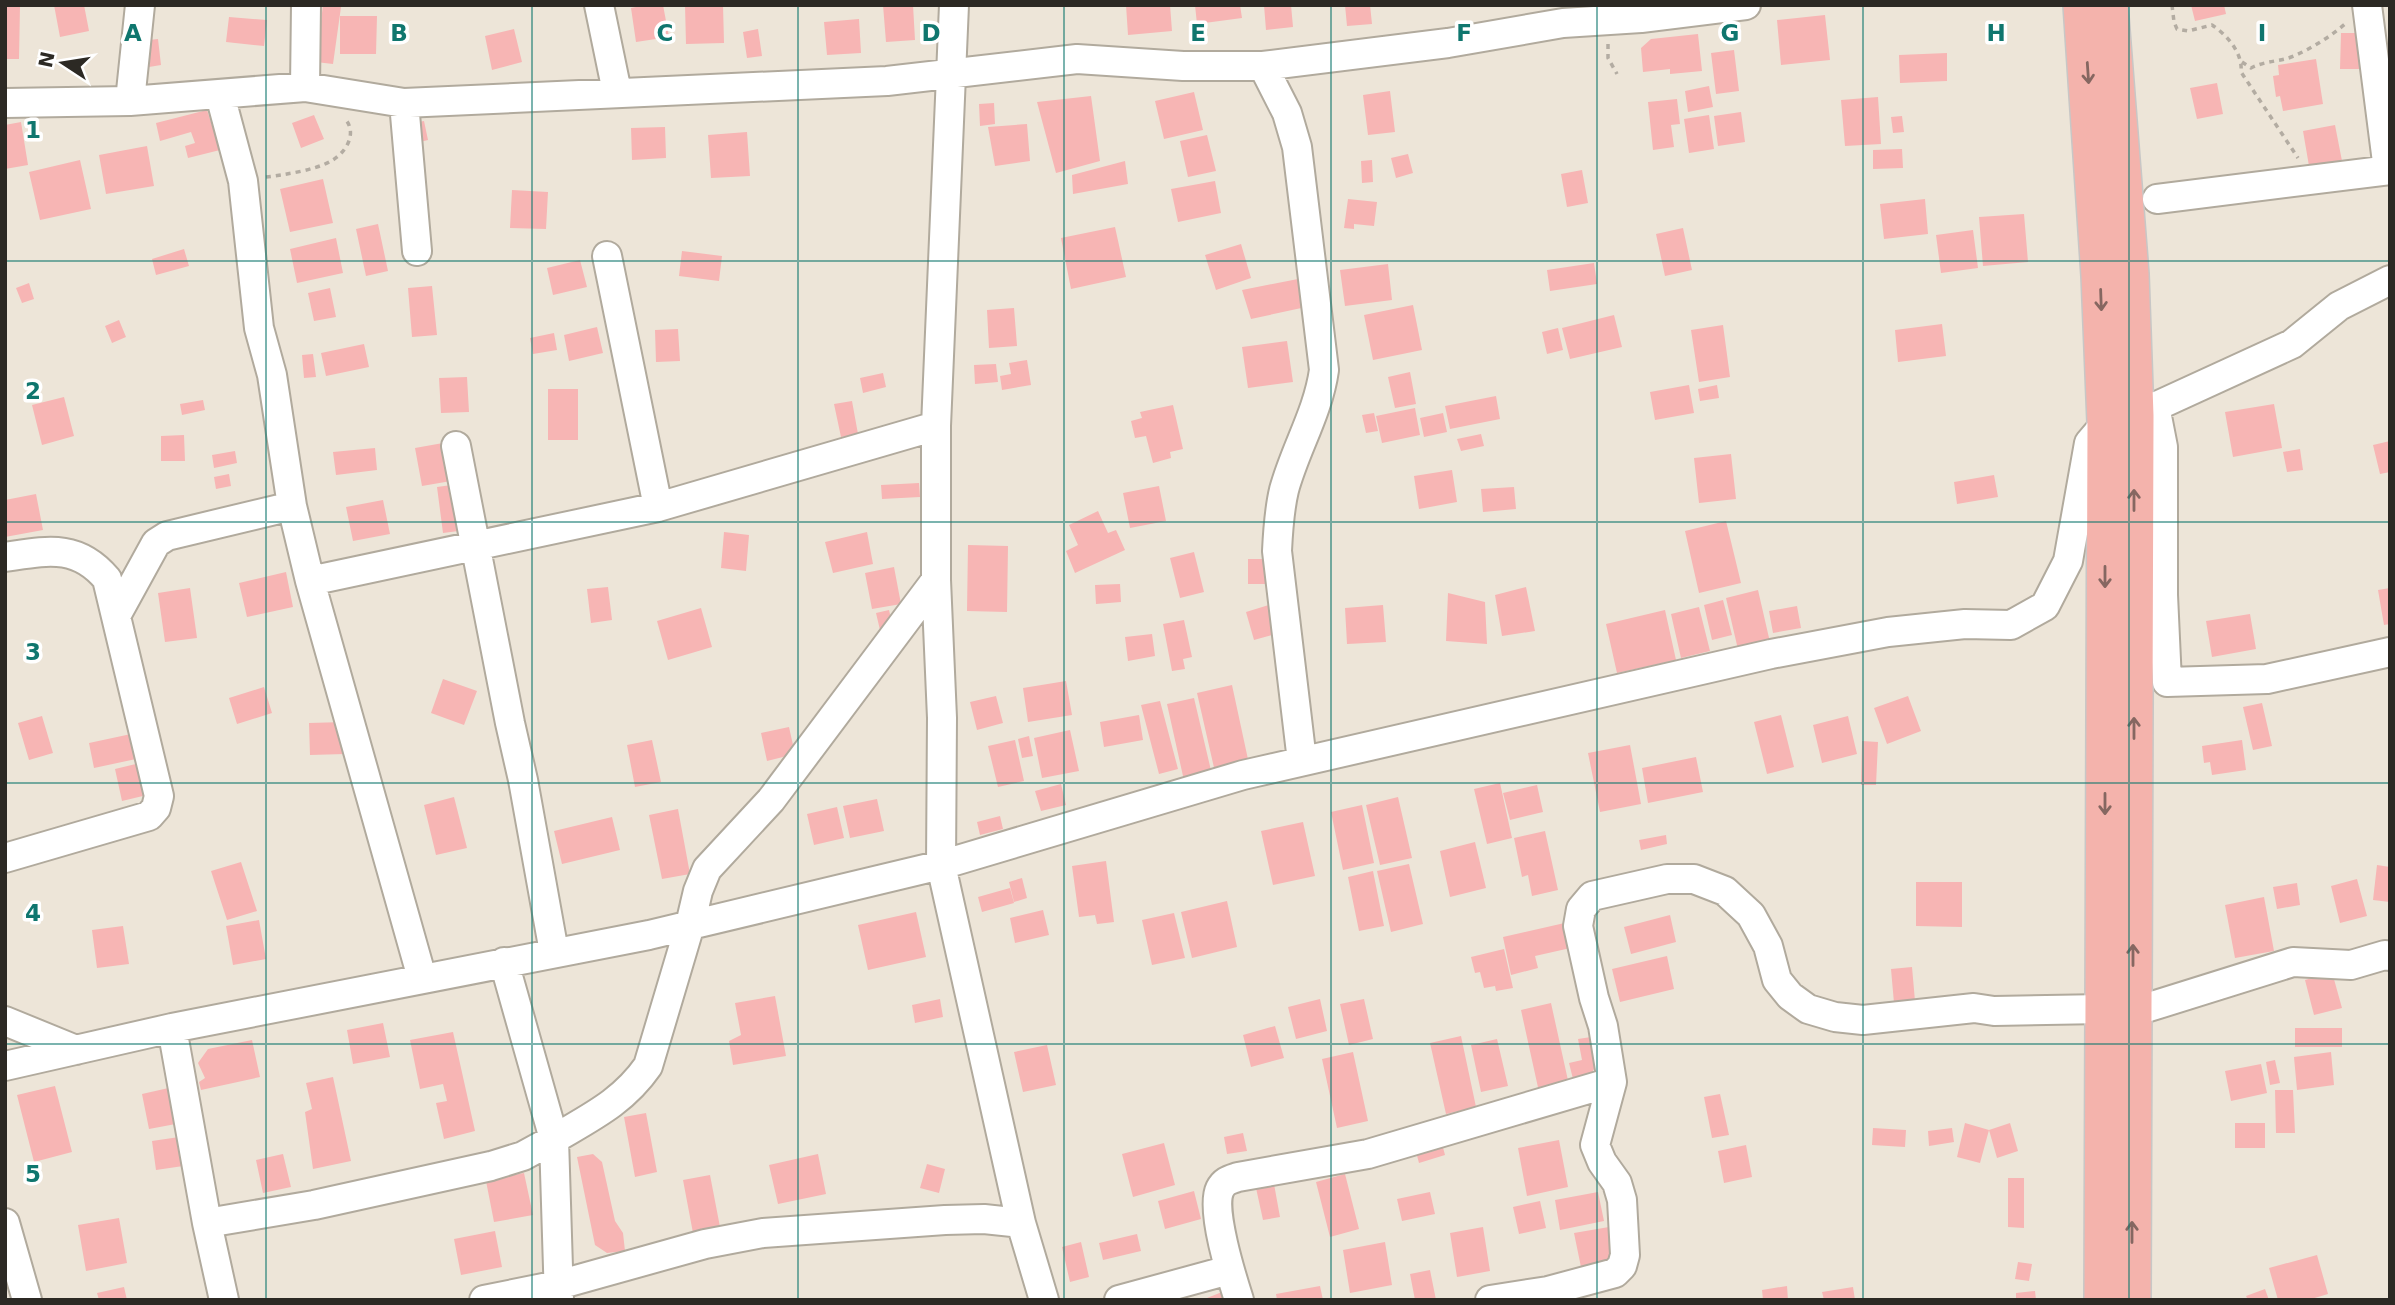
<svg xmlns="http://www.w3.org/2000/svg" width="2395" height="1305" font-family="'DejaVu Sans',sans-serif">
<rect width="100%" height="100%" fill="#ede5d8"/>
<path fill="#f7b5b4" d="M54 5H84L89 31 60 37Z
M323 5 341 7 333 64 316 62Z
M646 5H663L669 37 636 42 631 8Z
M685 5H723L724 43 686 44Z
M883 5H913L915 40 886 42Z
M1126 5H1170L1172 31 1128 35Z
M1195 5H1240L1242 18 1197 24Z
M1264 5H1291L1293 27 1266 30Z
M1345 5H1370L1372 24 1347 26Z
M2191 5H2224L2226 14 2195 21Z
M5 6H20L19 59H5Z
M1825 15 1830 60 1781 65 1777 20Z
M340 16H377L376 54H340Z
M229 17 267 20 264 46 226 42Z
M859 19 861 53 827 55 824 22Z
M514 29 522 62 492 70 485 36Z
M758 29 762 56 747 58 743 32Z
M2341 33H2362L2361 69H2340Z
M1698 34 1702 71 1670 74V69L1643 72 1641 48 1651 39Z
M158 39 161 65 143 68 140 41Z
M1734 50 1739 91 1716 94 1711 53Z
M1947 53V81L1900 83 1899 55Z
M2316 59 2323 104 2283 111 2280 96 2276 97 2273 76 2279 75 2278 65Z
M2217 83 2223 114 2197 119 2190 88Z
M1709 86 1713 107 1688 112 1685 91Z
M1390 91 1395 132 1368 135 1363 95Z
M1194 92 1203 130 1164 139 1155 101Z
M1091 96 1100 161 1056 173 1037 102Z
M1878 97 1881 144 1845 146 1841 100Z
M1677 99 1680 124 1671 125 1674 147 1653 150 1648 102Z
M994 103 995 124 980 126 979 104Z
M207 110 220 150 188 158 185 146 195 143 191 132 160 141 156 123Z
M1741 112 1745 142 1718 146 1714 116Z
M314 115 324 139 301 148 292 123Z
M1709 115 1714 149 1689 153 1684 119Z
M1902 116 1904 132 1893 133 1891 117Z
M424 121 428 140 416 143 412 123Z
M21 122 28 165 5 169V125Z
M1027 124 1030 161 995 166 988 127Z
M2335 125 2342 161 2309 166 2303 131Z
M665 127 666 158 632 160 631 128Z
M747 132 750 176 711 178 708 135Z
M1207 135 1216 171 1188 177 1180 141Z
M147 146 154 186 106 194 99 155Z
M1902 149 1903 168 1873 169V150Z
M1408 154 1413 173 1396 178 1391 158Z
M80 160 91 209 40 220 29 172Z
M1372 160 1373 182 1362 183 1361 161Z
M1125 161 1128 184 1073 194 1072 175Z
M1582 170 1588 203 1567 207 1561 174Z
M323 179 333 223 290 232 280 189Z
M1215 181 1221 213 1178 222 1171 189Z
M512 190 548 192 546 229 510 228Z
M1348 199 1377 202 1374 226 1354 224V229L1344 228Z
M1925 199 1928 234 1884 239 1880 204Z
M2024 214 2028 262 1983 266 1979 217Z
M378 224 388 271 366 276 356 229Z
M1115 227 1126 277 1071 289 1061 238Z
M1683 228 1692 270 1665 276 1656 234Z
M1973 230 1978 268 1941 273 1936 235Z
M336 238 343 273 297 283 290 249Z
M1241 244 1251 278 1216 290 1205 255Z
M184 249 189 266 156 275 152 259Z
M682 251 722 256 719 281 679 276Z
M580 260 587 287 553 295 547 268Z
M1594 263 1597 284 1550 291 1547 270Z
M1388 264 1392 300 1345 306 1340 270Z
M1303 278 1306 307 1251 319 1242 290Z
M29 283 34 299 22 303 16 288Z
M432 286 437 335 412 337 408 288Z
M330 288 336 317 314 321 308 293Z
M1413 305 1422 350 1373 360 1364 315Z
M1014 308 1017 346 989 348 987 310Z
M1614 315 1622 347 1570 359 1562 328Z
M119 320 126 337 112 343 105 326Z
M1942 324 1946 356 1898 362 1895 330Z
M1723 325 1730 377 1699 382 1691 330Z
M597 327 603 353 569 361 564 335Z
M1558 328 1563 350 1547 354 1542 332Z
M678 329 680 361 656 362 655 330Z
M554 333 557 350 533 354 530 338Z
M1287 341 1293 382 1248 388 1242 347Z
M364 344 369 367 326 376 321 353Z
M313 354 316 377 304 378 302 355Z
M1027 360 1031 385 1002 390 1000 376 1011 374 1009 363Z
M996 364 998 382 975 384 974 365Z
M1410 372 1416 404 1395 408 1388 377Z
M883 373 886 387 863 393 860 378Z
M467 377 469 412 441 413 439 378Z
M1689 385 1694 413 1655 420 1650 392Z
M1717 385 1719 398 1700 401 1698 389Z
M548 389H578V440H548Z
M1496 396 1500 419 1450 429 1445 406Z
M64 397 74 436 42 445 32 405Z
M203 400 205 410 182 415 180 404Z
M852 401 858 434 841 437 834 404Z
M2274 404 2282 448 2233 457 2225 412Z
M1173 405 1183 449 1170 452 1171 458 1153 463 1146 436 1135 438 1131 421 1142 418 1140 412Z
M1415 408 1420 435 1382 443 1376 416Z
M1374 413 1378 431 1366 433 1362 415Z
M1443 413 1447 432 1424 437 1420 418Z
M1481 434 1484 446 1461 451 1457 439Z
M184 435 185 461H161V436Z
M2390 441V472L2380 474 2373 445Z
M443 443 451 481 422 486 415 448Z
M375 448 377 470 336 475 333 452Z
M2300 449 2303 470 2287 472 2283 452Z
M235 451 237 463 214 468 212 455Z
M1731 454 1736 499 1699 503 1694 458Z
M1452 470 1457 502 1419 509 1414 476Z
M229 474 231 486 216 489 214 477Z
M1994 475 1998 497 1957 504 1954 482Z
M919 483 920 497 882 499 881 485Z
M459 484 466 530 443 533 437 487Z
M1159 486 1166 521 1130 528 1123 493Z
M1514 487 1516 509 1483 512 1481 489Z
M36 494 43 530 5 537V500Z
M383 500 390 534 353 541 346 507Z
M1098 511 1108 533 1116 530 1125 550 1075 573 1066 551 1078 545 1069 525Z
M1726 521 1741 583 1699 593 1685 531Z
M724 532 749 535 746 571 721 568Z
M867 532 873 564 833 573 825 542Z
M968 545 1008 546 1007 612 967 611Z
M1194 552 1204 592 1180 598 1170 558Z
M1248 559H1267V584H1248Z
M894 567 901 604 872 609 865 573Z
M286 572 293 607 247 617 239 583Z
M1120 584 1121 602 1096 604 1095 585Z
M608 587 612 620 591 623 587 589Z
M1526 587 1535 631 1502 636 1495 595Z
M190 588 197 638 165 642 158 593Z
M2390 588V624L2384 625 2378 590Z
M1758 590 1772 651 1740 658 1726 598Z
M1448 593 1485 602 1487 644 1446 641Z
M1723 600 1732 635 1712 640 1704 605Z
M1278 602 1286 631 1254 640 1246 612Z
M1383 605 1386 642 1347 644 1345 608Z
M1797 606 1801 628 1773 633 1769 611Z
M1699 607 1710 651 1681 658 1671 614Z
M701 608 712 647 668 660 657 621Z
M889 610 893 627 880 630 876 613Z
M1665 610 1676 660 1617 673 1606 624Z
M2250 614 2256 649 2212 657 2206 621Z
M1184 620 1192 657 1183 659 1185 669 1172 671 1163 624Z
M1152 634 1155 656 1128 661 1125 637Z
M443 679 477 691 464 725 431 713Z
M1066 681 1072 715 1028 722 1023 688Z
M1232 685 1249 764 1215 772 1197 693Z
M264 687 272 713 237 724 229 698Z
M996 696 1003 723 977 730 970 702Z
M1908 696 1921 731 1887 744 1874 708Z
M1194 698 1213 779 1185 785 1167 704Z
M1160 701 1178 769 1159 774 1141 705Z
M2262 703 2272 746 2253 750 2243 707Z
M1139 715 1143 740 1104 747 1100 722Z
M1781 715 1794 767 1767 774 1754 722Z
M42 716 53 753 29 760 18 723Z
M1848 716 1857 754 1822 763 1813 725Z
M344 722 345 754 310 755 309 723Z
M789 727 795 754 767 761 761 733Z
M1070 730 1079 771 1042 778 1034 738Z
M131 734 136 759 94 768 89 743Z
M1029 736 1033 756 1022 758 1018 739Z
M652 740 661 782 635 787 627 745Z
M1015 740 1024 781 998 787 988 746Z
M2242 740 2246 770 2212 775 2210 762 2204 763 2202 746Z
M1862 741 1878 742 1876 785H1861Z
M1630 745 1641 804 1600 812 1588 753Z
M1696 757 1703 792 1648 803 1642 768Z
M140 763 147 795 122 801 115 769Z
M1500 783 1512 838 1487 844 1474 789Z
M1061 784 1066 805 1041 811 1035 791Z
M1537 785 1543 812 1510 820 1503 793Z
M454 797 467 848 436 855 424 805Z
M1398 797 1412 858 1380 865 1366 805Z
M877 799 884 831 850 838 843 806Z
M1362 805 1374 863 1343 870 1331 812Z
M837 807 844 838 814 845 807 814Z
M678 809 690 874 662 879 649 815Z
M1000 816 1003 829 980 835 977 822Z
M612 817 620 850 562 864 554 831Z
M1303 822 1315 876 1273 885 1261 831Z
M1545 831 1558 890 1532 896 1528 875 1522 877 1514 838Z
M1666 835 1667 844 1641 850 1639 840Z
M1475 842 1486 888 1450 897 1440 851Z
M1106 861 1114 922 1097 924 1095 915 1079 917 1072 866Z
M241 862 257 911 227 920 211 871Z
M1409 864 1423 924 1391 932 1377 871Z
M2377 865 2390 867V902L2373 900Z
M1373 871 1384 926 1359 931 1348 877Z
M1022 878 1027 898 1014 902 1009 882Z
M2357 879 2367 916 2340 923 2331 886Z
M1916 882H1962V927L1916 926Z
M2297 883 2300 905 2277 909 2273 887Z
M1010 888 1014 903 982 912 978 897Z
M2264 897 2274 951 2235 958 2225 905Z
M1227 901 1237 947 1192 958 1181 912Z
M1043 910 1049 935 1015 943 1010 918Z
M916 912 926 957 868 970 858 925Z
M1174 913 1185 958 1152 965 1142 920Z
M1670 915 1676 942 1631 954 1624 927Z
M259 920 266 959 233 965 226 926Z
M1569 922 1575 947 1535 956 1538 968 1511 975 1503 937Z
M123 926 129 964 97 968 92 930Z
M1504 949 1513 988 1496 991 1495 986 1484 988 1480 972 1475 973 1471 957Z
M1667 956 1674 989 1620 1002 1612 969Z
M1912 967 1915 1001 1894 1003 1891 969Z
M2332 972 2342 1008 2314 1015 2305 980Z
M775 996 786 1056 733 1065 729 1041 741 1035 735 1003Z
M940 999 943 1017 915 1023 912 1005Z
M1320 999 1327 1031 1296 1039 1288 1007Z
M1364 999 1373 1039 1349 1045 1340 1004Z
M1551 1003 1569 1085 1539 1092 1521 1010Z
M383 1023 390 1057 353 1064 347 1030Z
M1275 1026 1284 1058 1251 1067 1243 1035Z
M2295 1028H2342V1047H2295Z
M453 1032 475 1131 444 1139 436 1103 447 1101 443 1084 420 1089 410 1040Z
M1461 1036 1476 1107 1446 1114 1430 1043Z
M1591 1037 1597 1064 1588 1079 1574 1083 1569 1063 1582 1060 1578 1039Z
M1497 1039 1508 1086 1481 1092 1471 1045Z
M252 1040 260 1077 201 1090 199 1082 205 1078 198 1063 208 1049Z
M1047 1045 1056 1085 1023 1092 1014 1052Z
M1353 1052 1368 1121 1337 1128 1322 1059Z
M2331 1052 2334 1085 2297 1090 2294 1057Z
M2275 1060 2280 1083 2270 1085 2266 1062Z
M2261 1064 2267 1093 2231 1101 2225 1071Z
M333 1077 351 1161 313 1169 305 1112 312 1109 306 1083Z
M55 1086 72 1152 34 1162 17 1095Z
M173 1087 181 1123 149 1129 142 1094Z
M2275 1090H2293L2295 1133H2276Z
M1720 1094 1729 1135 1712 1138 1704 1097Z
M646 1113 657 1172 635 1177 624 1117Z
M1965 1123 1989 1130 1980 1163 1957 1157Z
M2010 1123 2018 1151 1997 1158 1989 1130Z
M2235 1123H2265V1148H2235Z
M1873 1128 1906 1130 1905 1147 1872 1145Z
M1952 1128 1954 1142 1929 1146 1928 1131Z
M1243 1133 1247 1151 1227 1154 1224 1137Z
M186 1136 190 1165 156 1170 152 1141Z
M1441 1140 1445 1155 1419 1163 1415 1148Z
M1559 1140 1568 1187 1527 1196 1518 1148Z
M1164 1143 1175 1185 1133 1197 1122 1154Z
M1746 1145 1752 1177 1724 1183 1718 1151Z
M283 1154 291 1187 263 1193 256 1160Z
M593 1154 602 1162 615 1221 623 1233 625 1251 607 1253 595 1245 577 1157Z
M818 1154 826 1194 778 1204 769 1165Z
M927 1164 945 1169 939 1193 920 1188Z
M524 1173 533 1215 494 1222 486 1181Z
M1345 1174 1359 1229 1330 1237 1316 1182Z
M710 1175 720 1227 693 1233 683 1180Z
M2008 1178H2024V1228L2008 1227Z
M1274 1184 1280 1217 1263 1220 1256 1188Z
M1194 1191 1201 1219 1165 1229 1158 1201Z
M1430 1192 1435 1214 1402 1221 1397 1199Z
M1598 1192 1604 1221 1560 1230 1555 1200Z
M1540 1201 1546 1228 1519 1234 1513 1207Z
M119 1218 127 1263 86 1271 78 1225Z
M1483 1227 1490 1271 1457 1277 1450 1233Z
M1609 1227 1616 1265 1582 1272 1574 1233Z
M495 1231 502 1267 461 1275 454 1239Z
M1137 1234 1141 1251 1103 1260 1099 1243Z
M1081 1242 1089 1277 1070 1282 1062 1247Z
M1385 1242 1392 1285 1350 1293 1343 1250Z
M2317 1255 2328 1294 2308 1300H2278L2269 1268Z
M2018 1262 2032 1264 2029 1281 2015 1279Z
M1430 1270 1436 1300H1415L1410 1274Z
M1320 1286 1323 1300H1277L1276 1294Z
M1787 1286 1788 1300H1763L1762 1290Z
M124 1287 127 1300H99L97 1293Z
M1853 1287 1855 1300H1824L1822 1292Z
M2265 1289 2269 1300H2248L2246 1296Z
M1227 1290 1231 1300H1202Z
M2035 1291 2036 1300H2016V1293Z"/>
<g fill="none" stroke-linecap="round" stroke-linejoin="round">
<defs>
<path id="minor" d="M599 5 617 92
M954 5 936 426V580L942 718 941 865 1021 1223 1044 1300
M2367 5 2388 170
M1263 66 1287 113 1297 147 1324 370C1318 413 1295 449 1284 490 1279 511 1278 530 1277 551L1302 761
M305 87 306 5
M220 95 243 181 259 328 272 375 292 506 310 581 422 978
M130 101 140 5
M5 103 130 101 305 87 404 103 887 81 1077 59 1183 66H1263L1448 43 1563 23 1641 18 1746 5
M404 103 417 251
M2157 199 2390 170
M607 256 658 507
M2155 406 2163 447V595L2167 682 2267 679 2390 652
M456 446 510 723 523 780 554 952
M5 557C46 551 77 543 107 579L159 796 156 808 149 816 5 858
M310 581 658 507 936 426
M117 614 156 543 167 536 292 506
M2133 1012 2293 962 2351 965 2385 955 2390 956
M5 1021 76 1050
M172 1028 207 1223 224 1300
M5 1066 172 1028 649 935 941 865 1243 775 1771 654 1888 632 1965 624 2011 625 2045 606 2068 561 2089 443 2106 423 2135 416 2292 344 2339 306 2390 280
M5 1223 27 1300
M207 1223 314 1205 491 1166 523 1156 554 1139 504 962
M484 1300 558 1285 705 1244 763 1233 945 1220 984 1219 1021 1223
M559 1300 554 1139C591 1117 623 1102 648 1066L690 925 698 891 707 869 771 800 936 580
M1119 1300 1229 1270
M1239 1300C1232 1278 1210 1209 1220 1189 1224 1181 1229 1180 1238 1177L1368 1154 1612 1082
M1490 1300 1548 1291 1615 1273 1622 1266 1625 1255 1622 1200 1617 1183 1602 1162 1595 1145 1612 1082 1603 1026 1594 998 1578 926 1581 909 1592 896 1667 879H1694L1725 891 1751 915 1768 946 1777 980 1790 996 1808 1009 1835 1017 1863 1020 1974 1008 1994 1011 2104 1009"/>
<path id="major" d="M2082 5 2100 276 2106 423 2103 1300
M2109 5 2130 274 2135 416 2132 1300"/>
</defs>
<use href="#minor" stroke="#b1aa9d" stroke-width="32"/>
<use href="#major" stroke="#c8c7c6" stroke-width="40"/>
<path stroke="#b3aca2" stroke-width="3.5" stroke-dasharray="5 5" stroke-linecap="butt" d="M2172 5 2174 22 2177 29 2188 31 2212 25C2227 35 2243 53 2241 72L2298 158
M1608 44V58L1617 74
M2242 62 2251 68C2267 60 2280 62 2294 56 2312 48 2330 37 2345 24
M266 177C283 175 316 170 331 161 346 153 357 134 346 120"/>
<use href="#minor" stroke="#fff" stroke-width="28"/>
<use href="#major" stroke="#f4b3ac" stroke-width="37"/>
</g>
<defs><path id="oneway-shaft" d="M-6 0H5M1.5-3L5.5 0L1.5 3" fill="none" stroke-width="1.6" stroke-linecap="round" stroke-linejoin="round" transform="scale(1.75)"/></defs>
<g stroke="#866761">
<use href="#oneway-shaft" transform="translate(2088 73) rotate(86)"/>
<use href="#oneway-shaft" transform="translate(2101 300) rotate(88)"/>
<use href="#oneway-shaft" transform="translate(2134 500) rotate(-90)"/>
<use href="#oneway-shaft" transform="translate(2105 577) rotate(90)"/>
<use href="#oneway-shaft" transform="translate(2134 728) rotate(-90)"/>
<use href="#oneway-shaft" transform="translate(2105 804) rotate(90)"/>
<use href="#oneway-shaft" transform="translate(2133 955) rotate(-90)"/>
<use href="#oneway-shaft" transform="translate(2132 1232) rotate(-90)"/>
</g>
<path fill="none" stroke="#0f766e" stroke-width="2" stroke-opacity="0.55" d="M266 5V1300M532 5V1300M798 5V1300M1064 5V1300M1331 5V1300M1597 5V1300M1863 5V1300M2129 5V1300M5 261H2390M5 522H2390M5 783H2390M5 1044H2390"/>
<g font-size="23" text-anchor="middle" font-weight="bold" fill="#0f766e" stroke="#fff" stroke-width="7" stroke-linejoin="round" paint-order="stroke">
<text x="133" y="41">A</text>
<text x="399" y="41">B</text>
<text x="665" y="41">C</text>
<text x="931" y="41">D</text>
<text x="1198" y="41">E</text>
<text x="1464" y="41">F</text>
<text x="1730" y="41">G</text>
<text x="1996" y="41">H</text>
<text x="2262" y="41">I</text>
<text x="33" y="138">1</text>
<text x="33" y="399">2</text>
<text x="33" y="660">3</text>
<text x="33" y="921">4</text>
<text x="33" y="1182">5</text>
</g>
<rect width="2395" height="1305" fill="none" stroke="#2c2924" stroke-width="14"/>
<g transform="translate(63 63) rotate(282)" stroke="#ffffff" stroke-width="5" paint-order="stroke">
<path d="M0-5L12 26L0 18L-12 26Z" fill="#2c2924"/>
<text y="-10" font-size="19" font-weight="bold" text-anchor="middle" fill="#2c2924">N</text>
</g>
</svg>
